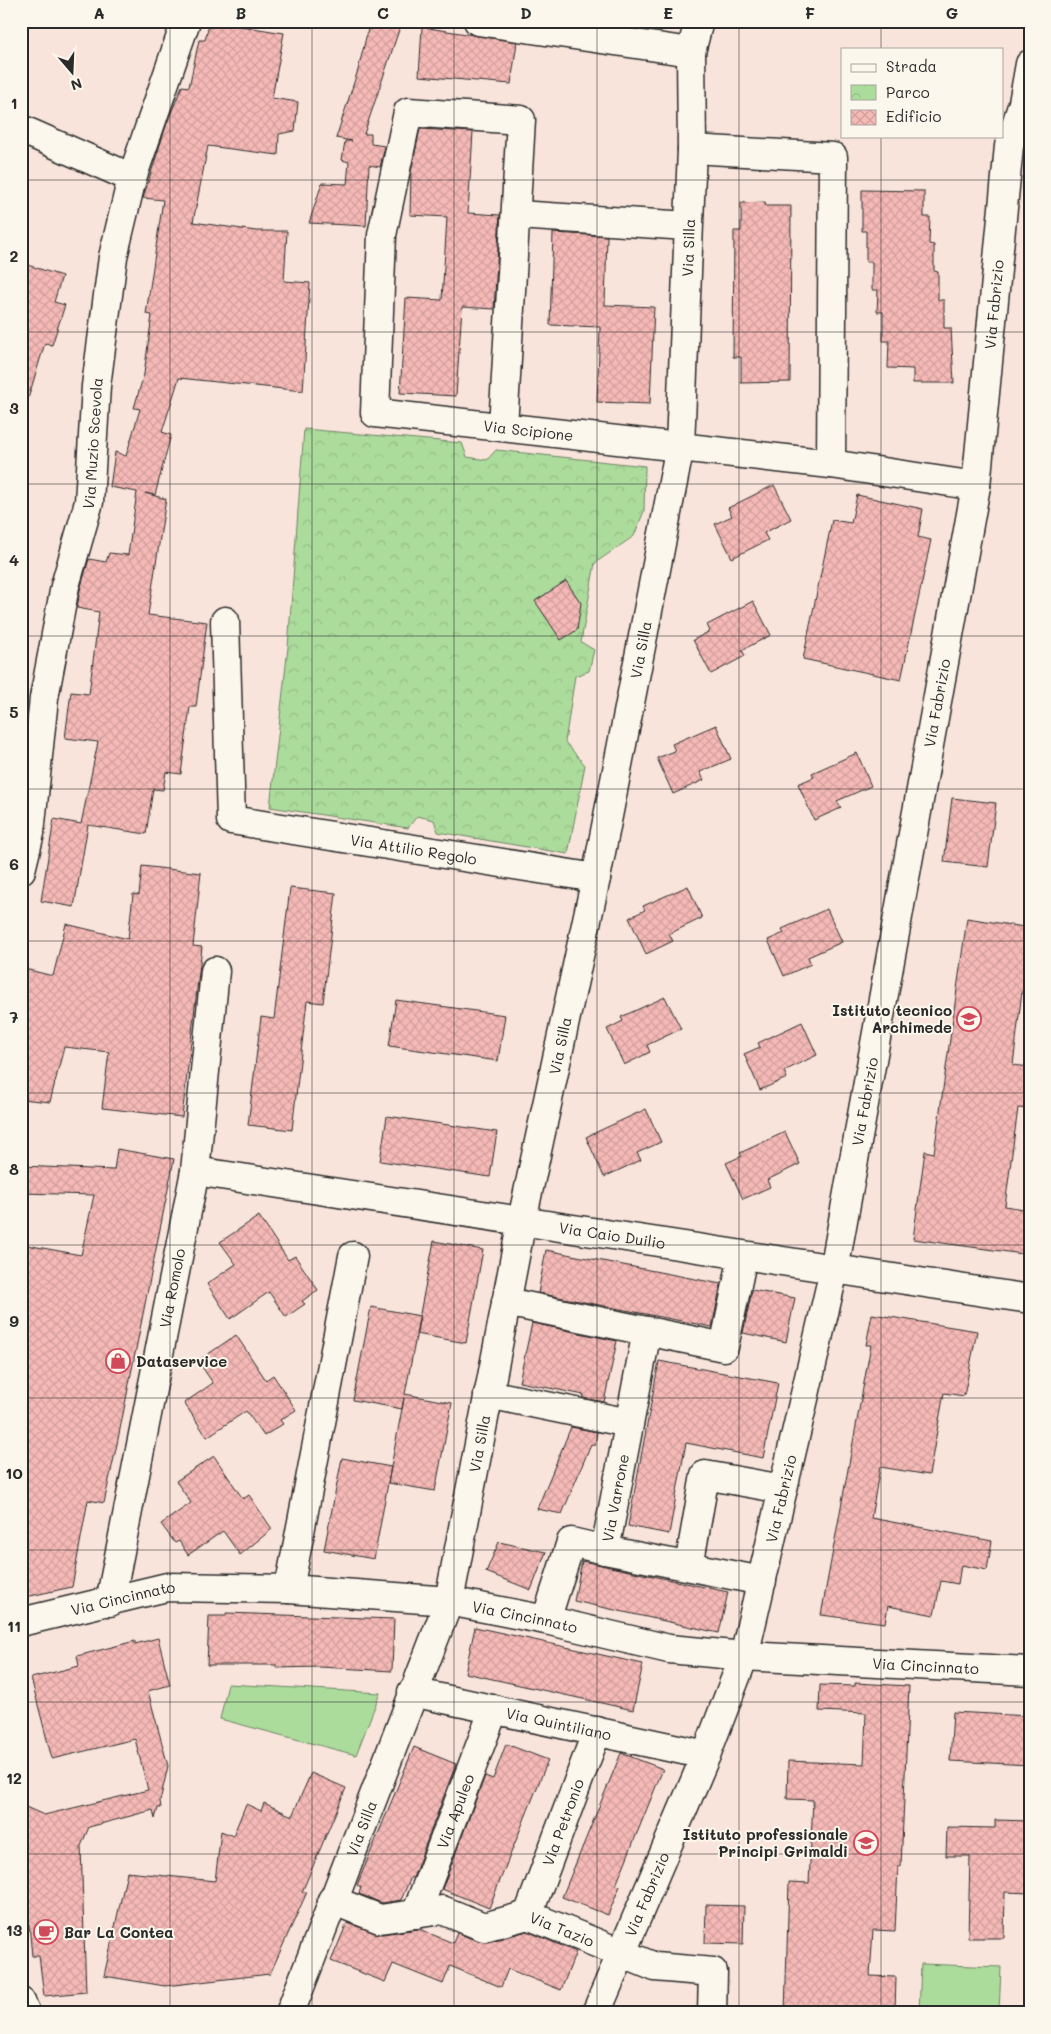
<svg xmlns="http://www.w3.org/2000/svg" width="1051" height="2034" font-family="Mali,sans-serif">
<defs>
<pattern id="park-crowns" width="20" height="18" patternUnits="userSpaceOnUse" patternTransform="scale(1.25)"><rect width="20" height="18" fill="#acdc9c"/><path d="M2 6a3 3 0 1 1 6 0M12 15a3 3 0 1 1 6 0" fill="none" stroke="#94bd87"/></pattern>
<pattern id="building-cross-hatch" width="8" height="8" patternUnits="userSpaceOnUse" patternTransform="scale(1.25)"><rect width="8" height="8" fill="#f5b9b6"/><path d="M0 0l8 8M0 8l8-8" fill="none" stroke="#d29f9d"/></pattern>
</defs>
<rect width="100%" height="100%" fill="#f9e4dc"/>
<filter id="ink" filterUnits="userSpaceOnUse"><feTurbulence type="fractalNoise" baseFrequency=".02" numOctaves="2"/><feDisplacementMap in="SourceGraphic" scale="10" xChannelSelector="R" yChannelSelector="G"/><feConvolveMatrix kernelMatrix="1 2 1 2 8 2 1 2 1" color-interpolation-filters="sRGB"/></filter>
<g filter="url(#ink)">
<path fill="url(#park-crowns)" stroke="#6c8464" d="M304 429 462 443 467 457 487 460 496 450 645 466 644 511 634 536 595 563 581 642 594 650 589 671 575 676 565 742 585 765 568 854 438 832 434 820 417 816 408 828 270 807 288 647Z"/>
<path fill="#acdc9c" stroke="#6c8464" d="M228 1684 380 1693 356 1755 220 1719Z
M921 1964 1001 1967 999 2013H919Z"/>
<path fill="url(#building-cross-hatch)" stroke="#2b2b2b" d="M210 21 284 33 272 98 298 102 295 131 279 134 278 155 208 146 193 222 256 231H287L284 281 310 283 303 391 179 378 162 432 171 435 155 495 145 493 166 499 148 615 207 622 196 707H190L181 774 166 772 163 790 153 789 146 834 88 825 74 907 41 901 54 819 81 824 98 742 65 738 71 692 89 694 99 612 77 608 80 590 89 559 106 562 109 553 128 555 137 492 110 487 115 452 126 456 140 409 134 408 144 374 152 315 146 314 163 200 143 198 167 123 182 86 189 87 199 40H205Z
M370 21 401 24 364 134H371V144L385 146 380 167 369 165 366 226 309 223 322 183 347 184 349 162 342 160 345 141H352L336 138 358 70Z
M422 27 517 42 511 84 419 76Z
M420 129 473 132 468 213 500 215 494 309 462 307 456 396 400 393 406 298 442 300 447 217 410 215 411 172Z
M862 190 924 191V217H930L929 244 934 245V271L938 272V300H944V328H951L954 383H913V369L888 368 889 341H883V312H877L878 290H872V262H866V231H862Z
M765 202 766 206H791L790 382 741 383V357H733L734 231H741V203Z
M553 233 607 236 605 305 654 307 650 404 597 402 600 327 550 325Z
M21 263 62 276 54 302 65 305 52 345 45 343 27 402 21 401Z
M774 485 791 519 764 533 768 540 732 558 715 524 732 516 728 508Z
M857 495 923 509 918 537 931 540 901 680 803 659 832 520 851 523Z
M566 581 581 603 577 630 561 640 535 601Z
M753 601 771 635 742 650 745 656 711 674 693 640 710 631 707 625Z
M716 725 731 759 700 772 704 780 673 794 657 758 675 751 672 744Z
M857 753 871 786 837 801 841 808 814 820 798 784 814 777 812 773Z
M952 798 996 803 988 867 944 862Z
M142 866 201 873 193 946 202 947 182 1117 102 1108 109 1052 64 1047 50 1102 21 1099V968L53 976 66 924 128 939 133 894 139 895Z
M688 886 702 918 669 934 673 941 646 954 629 918 645 910 643 906Z
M290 888 336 893 323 1003 307 1001 292 1130 248 1125 261 1017 274 1019Z
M827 909 842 942 808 957 811 964 784 976 768 940 784 933 782 929Z
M967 918 1030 928V992L1022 991 1013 1065 1030 1067V1109L1018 1108 1005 1206 1030 1210V1255L913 1239 925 1151 934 1153Z
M665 997 681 1029 647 1045 650 1052 624 1065 607 1029 623 1021 621 1017Z
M396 1000 505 1015 498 1061 389 1046Z
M802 1022 817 1055 784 1071 787 1078 760 1090 744 1054 760 1047 758 1043Z
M646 1109 661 1142 637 1153 641 1160 604 1177 586 1137Z
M387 1116 497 1132 490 1177 380 1161Z
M785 1132 800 1164 767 1180 770 1187 743 1199 726 1163 742 1156 740 1153Z
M117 1149 174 1159 117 1444 104 1503 88 1500 72 1587 21 1598V1244L81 1255 94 1195 21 1193V1166L114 1170Z
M259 1216 288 1260 295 1256 318 1290 302 1301 305 1304 286 1317 269 1292 230 1319 207 1284 236 1264 220 1242Z
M434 1241 483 1250 466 1343 416 1334Z
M546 1250 721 1284 712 1327 538 1293Z
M752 1290 795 1298 786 1342 743 1333Z
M371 1307 420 1316 405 1394 452 1403 435 1491 388 1483 404 1398 402 1409 353 1400Z
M872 1314 977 1331 964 1396 944 1393 929 1475 880 1467 871 1518 992 1541 987 1570 961 1565 958 1584 941 1581 934 1615 888 1606 885 1623 821 1615 871 1345H866Z
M532 1323 617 1341 604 1402 583 1398 584 1395 519 1382Z
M236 1335 266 1380 273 1375 296 1410 280 1420 283 1424 264 1436 246 1411 207 1437 184 1403 213 1383 198 1361Z
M659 1361 778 1383 763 1458 686 1443 669 1534 628 1526Z
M571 1427 597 1432 595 1446 591 1444 562 1514 537 1509Z
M214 1456 243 1499 249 1495 272 1529 240 1555 223 1531 188 1555 179 1541 175 1543 161 1524 191 1503 176 1481Z
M342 1458 391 1467 374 1559 324 1550Z
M499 1542 546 1552 531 1590 486 1572Z
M582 1561 728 1592 719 1633 574 1601Z
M226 1613 394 1619 392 1671 320 1667 277 1668V1665H207L209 1616H226Z
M475 1627 643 1664 633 1710 465 1673Z
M158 1638 170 1685 148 1691 168 1766 160 1801 161 1808H158L155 1819 153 1810 89 1827 81 1846 86 1992 44 1996 39 1956H32L29 1924H21V1805L44 1815 148 1790 135 1739 52 1759 31 1678 79 1666 77 1656 135 1641V1644Z
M855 1683 909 1686 901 1866H898L895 1931 873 1930 870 1976 896 1977 895 2011 785 2013 789 1882 809 1883 813 1800 787 1799 788 1761 864 1764 866 1713 819 1711 820 1685 855 1686Z
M953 1712 1030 1716V1765L950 1761Z
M506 1744 548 1760 489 1908 442 1889 485 1776 493 1779Z
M414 1747 456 1764 413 1878 411 1877 401 1900 382 1903 359 1894 361 1887 357 1885Z
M621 1753 663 1769 616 1885 620 1886 608 1915 562 1897Z
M311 1773 346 1788 302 1892H307L270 1974 165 1986 104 1976 127 1872 215 1881 221 1831 233 1836 246 1804 261 1811 264 1803 292 1816Z
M995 1820 1030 1821V1893L1005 1892 1004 1938H968L970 1856H946L947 1827 995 1828Z
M706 1905 744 1906 743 1944 705 1943Z
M347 1923 382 1934 419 1929 453 1943 457 1933 478 1941 488 1942 527 1931 576 1952 561 1990 508 1969 501 1987 450 1966 443 1984 393 1964 385 1982 331 1961Z"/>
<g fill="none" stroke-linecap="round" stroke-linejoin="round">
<defs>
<g id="minor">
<path d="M478 21 691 52"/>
<path d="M21 129 132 178"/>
<path d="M692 149 833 157 831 464"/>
<path d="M517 215 688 226"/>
<path id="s1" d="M503 427 521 120 408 112 382 235 375 413 831 464 976 486"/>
<path id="s2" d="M225 621 231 820 596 878"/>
<path id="s3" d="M21 870 30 833 44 698 65 586 89 502 96 386 113 257 132 178 186 21"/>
<path id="s4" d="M195 1171 1030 1299"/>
<path d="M506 1302 724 1347 743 1256"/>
<path d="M488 1394 629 1423"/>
<path d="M605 1550 762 1581"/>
<path d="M689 1566 705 1475 783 1489"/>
<path d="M289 1589 353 1256"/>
<path id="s5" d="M110 1602 195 1171 215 971"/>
<path id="s6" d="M546 1620 571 1542 605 1550 647 1331"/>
<path id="s7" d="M21 1622 167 1587 289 1589 449 1601 546 1620 669 1649 744 1656 1030 1671"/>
<path id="s8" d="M412 1692 706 1755"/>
<path id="s9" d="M332 1900 380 1919 442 1910 484 1927 528 1915 655 1967 713 1972 712 2013"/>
<path id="s10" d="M416 1914 494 1709"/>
<path id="s11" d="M528 1915 597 1731"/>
<path d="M21 2002 26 2013"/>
<path id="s12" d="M290 2013 449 1601 522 1220 596 878 680 446 692 149 691 52 699 21"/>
<path id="s13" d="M596 2013 706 1755 744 1656 834 1270 976 486 1009 146 1023 103 1030 64"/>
</g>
</defs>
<use href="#minor" stroke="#2b2b2b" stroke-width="31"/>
<use href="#minor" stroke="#fbf7ec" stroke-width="28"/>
</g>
</g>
<path fill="none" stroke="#2b2b2b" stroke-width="1" stroke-opacity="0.55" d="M170 21V2013M312 21V2013M454 21V2013M597 21V2013M739 21V2013M881 21V49M881 136V2013M21 180H1030M21 332H1030M21 484H1030M21 636H1030M21 789H1030M21 941H1030M21 1093H1030M21 1245H1030M21 1398H1030M21 1550H1030M21 1702H1030M21 1854H1030"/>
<defs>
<symbol id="school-ring" viewBox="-11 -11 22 22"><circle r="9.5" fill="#fbf7ec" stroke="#d1495b" stroke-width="1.5"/><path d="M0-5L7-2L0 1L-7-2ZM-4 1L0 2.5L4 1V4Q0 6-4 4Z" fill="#d1495b"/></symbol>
<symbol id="shop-ring" viewBox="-11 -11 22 22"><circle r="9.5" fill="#fbf7ec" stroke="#d1495b" stroke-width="1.5"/><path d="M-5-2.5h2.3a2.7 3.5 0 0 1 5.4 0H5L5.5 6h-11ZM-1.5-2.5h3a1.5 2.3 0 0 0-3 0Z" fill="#d1495b"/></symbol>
<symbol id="cafe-ring" viewBox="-11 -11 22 22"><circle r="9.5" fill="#fbf7ec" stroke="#d1495b" stroke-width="1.5"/><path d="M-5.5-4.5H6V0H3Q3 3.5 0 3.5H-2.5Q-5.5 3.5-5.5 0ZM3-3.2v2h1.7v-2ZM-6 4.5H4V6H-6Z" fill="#d1495b"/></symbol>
</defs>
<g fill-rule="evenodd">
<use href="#school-ring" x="955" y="1005" width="28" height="28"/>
<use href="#shop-ring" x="104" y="1347" width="28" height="28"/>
<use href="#school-ring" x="852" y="1829" width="28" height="28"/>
<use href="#cafe-ring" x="32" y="1918" width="28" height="28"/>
</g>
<g text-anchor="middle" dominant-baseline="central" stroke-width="4" stroke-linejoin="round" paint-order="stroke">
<g font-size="15" fill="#2b2b2b" stroke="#fbf7ec">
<text stroke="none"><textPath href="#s12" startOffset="1818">Via Silla</textPath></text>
<text stroke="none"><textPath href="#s13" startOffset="1762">Via Fabrizio</textPath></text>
<text stroke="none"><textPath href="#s1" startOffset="879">Via Scipione</textPath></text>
<text stroke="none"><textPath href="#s3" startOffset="434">Via Muzio Scevola</textPath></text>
<text stroke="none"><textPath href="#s12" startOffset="1412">Via Silla</textPath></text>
<text stroke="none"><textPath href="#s13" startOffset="1359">Via Fabrizio</textPath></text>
<text stroke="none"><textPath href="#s2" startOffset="384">Via Attilio Regolo</textPath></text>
<text stroke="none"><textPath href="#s12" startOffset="1008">Via Silla</textPath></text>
<text stroke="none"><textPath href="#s13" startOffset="954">Via Fabrizio</textPath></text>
<text stroke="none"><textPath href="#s4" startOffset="422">Via Caio Duilio</textPath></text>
<text stroke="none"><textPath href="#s5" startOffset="320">Via Romolo</textPath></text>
<text stroke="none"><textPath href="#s12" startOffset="602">Via Silla</textPath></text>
<text stroke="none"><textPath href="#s6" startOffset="170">Via Varrone</textPath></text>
<text stroke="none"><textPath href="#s13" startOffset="548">Via Fabrizio</textPath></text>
<text stroke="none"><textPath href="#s7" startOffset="105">Via Cincinnato</textPath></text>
<text stroke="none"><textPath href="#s7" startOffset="510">Via Cincinnato</textPath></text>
<text stroke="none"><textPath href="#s7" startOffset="915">Via Cincinnato</textPath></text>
<text stroke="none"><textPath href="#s8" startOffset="150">Via Quintiliano</textPath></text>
<text stroke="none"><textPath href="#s10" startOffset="110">Via Apuleo</textPath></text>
<text stroke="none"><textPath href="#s11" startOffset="99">Via Petronio</textPath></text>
<text stroke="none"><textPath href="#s12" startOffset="198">Via Silla</textPath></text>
<text stroke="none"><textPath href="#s13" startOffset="129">Via Fabrizio</textPath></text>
<text stroke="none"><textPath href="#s9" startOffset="242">Via Tazio</textPath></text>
</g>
<g font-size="15" font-weight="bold" fill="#2b2b2b" stroke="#fbf7ec" text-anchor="end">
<text x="952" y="1010">Istituto tecnico<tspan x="952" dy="17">Archimede</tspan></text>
<text x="136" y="1361" text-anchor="start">Dataservice</text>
<text x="848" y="1834">Istituto professionale<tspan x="848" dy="17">Principi Grimaldi</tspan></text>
<text x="64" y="1932" text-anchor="start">Bar La Contea</text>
</g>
</g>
<rect width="1051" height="2034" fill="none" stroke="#fbf7ec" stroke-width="55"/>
<rect x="841" y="48" width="162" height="90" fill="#fbf7ec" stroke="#a8a59f"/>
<rect x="851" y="64" width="25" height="8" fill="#fbf7ec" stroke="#a8a59f"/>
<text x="886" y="72" font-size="15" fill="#2b2b2b">Strada</text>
<rect x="851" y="85" width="25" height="15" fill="url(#park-crowns)" stroke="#a8a59f"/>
<text x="886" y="98" font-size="15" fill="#2b2b2b">Parco</text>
<rect x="851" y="110" width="25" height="15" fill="url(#building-cross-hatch)" stroke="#a8a59f"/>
<text x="886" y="122" font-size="15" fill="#2b2b2b">Edificio</text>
<g transform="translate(72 72) rotate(161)" stroke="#fbf7ec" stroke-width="4" paint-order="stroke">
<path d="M0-4L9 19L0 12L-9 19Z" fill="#2b2b2b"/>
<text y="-8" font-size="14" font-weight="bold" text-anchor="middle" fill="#2b2b2b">N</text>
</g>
<rect x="28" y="28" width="996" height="1978" fill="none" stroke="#2b2b2b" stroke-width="2"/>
<g font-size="16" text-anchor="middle" font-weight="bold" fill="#2b2b2b">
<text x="99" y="19">A</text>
<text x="241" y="19">B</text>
<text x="383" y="19">C</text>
<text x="526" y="19">D</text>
<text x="668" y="19">E</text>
<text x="810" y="19">F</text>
<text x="952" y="19">G</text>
<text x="14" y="109">1</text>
<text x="14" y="262">2</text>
<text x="14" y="414">3</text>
<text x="14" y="566">4</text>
<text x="14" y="718">5</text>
<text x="14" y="870">6</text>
<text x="14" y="1023">7</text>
<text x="14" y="1175">8</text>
<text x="14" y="1327">9</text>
<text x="14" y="1479">10</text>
<text x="14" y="1632">11</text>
<text x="14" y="1784">12</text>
<text x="14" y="1936">13</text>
</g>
</svg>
